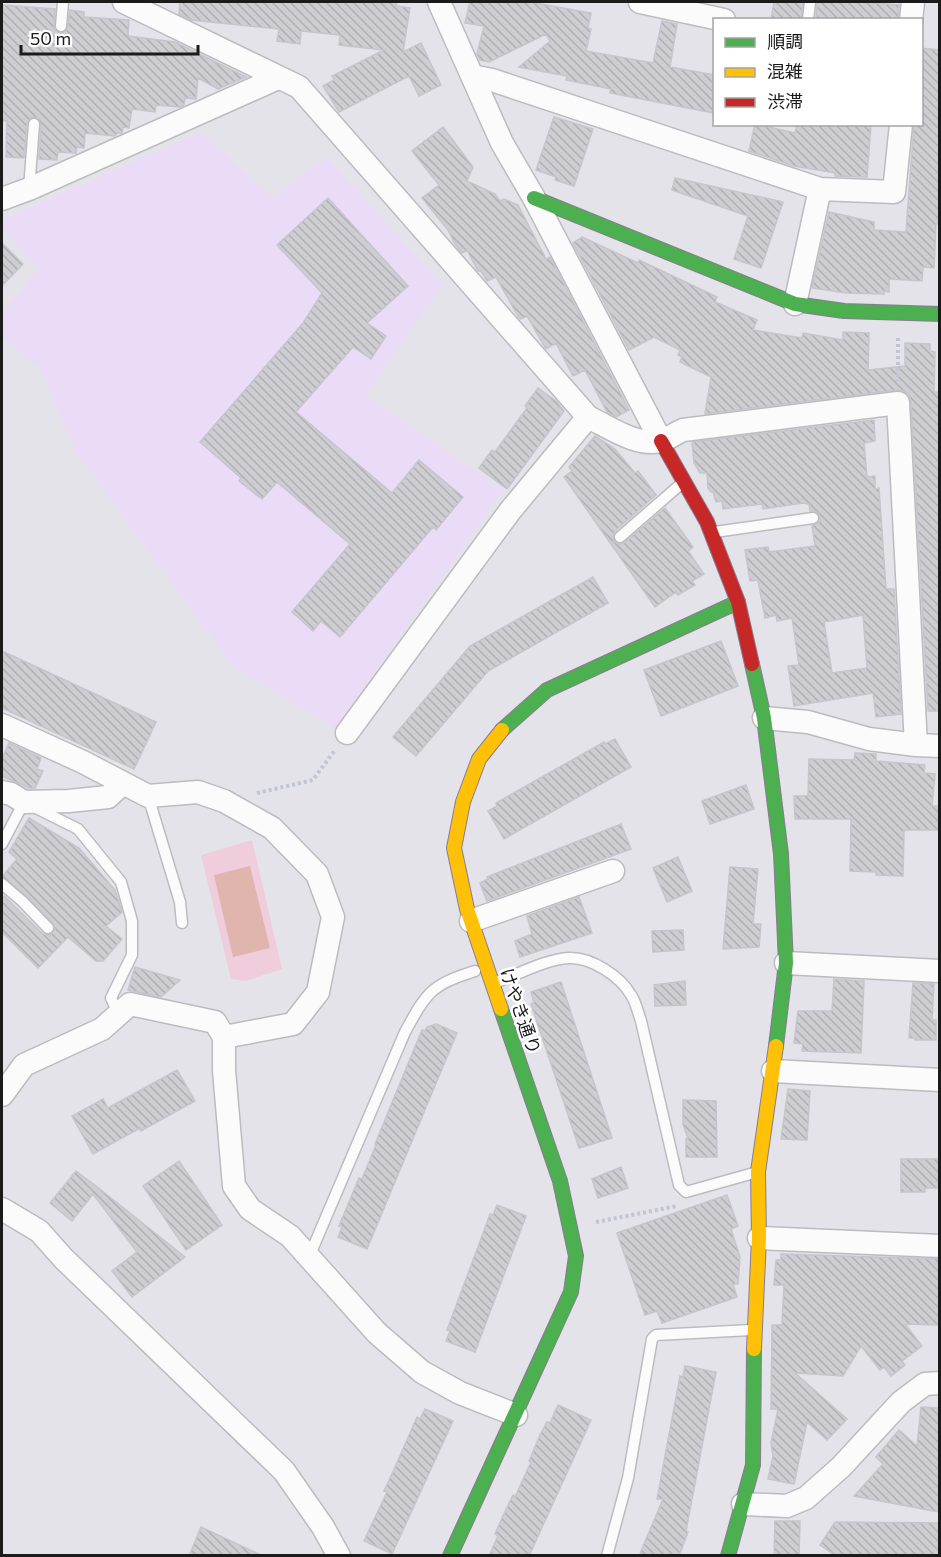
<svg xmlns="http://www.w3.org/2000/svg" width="941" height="1557" font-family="Commissioner,'Noto Sans JP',sans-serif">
<defs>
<pattern id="building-back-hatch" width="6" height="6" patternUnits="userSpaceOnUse" patternTransform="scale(1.5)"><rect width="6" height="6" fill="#cdcdd2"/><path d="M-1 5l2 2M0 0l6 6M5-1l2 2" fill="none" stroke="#afafb4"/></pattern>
</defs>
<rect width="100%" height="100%" fill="#e4e3ea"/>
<path fill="#eadcf6" d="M201 132 273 198 326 156 443 286 365 395 503 490 335 728 234 668 75 451 40 369 2 337V313L39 268 2 229V220Z"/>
<path fill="#efcddc" d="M252 840 282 969 246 981 231 979 201 855Z"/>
<path fill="#e0b5ae" d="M250 866 270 948 233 957 214 875Z"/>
<path fill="url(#building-back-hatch)" stroke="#c5c5cd" stroke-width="1.5" fill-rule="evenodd" d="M180 2H397L396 6 410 8 403 52 421 43 441 85 419 96 409 76 339 112 323 86 334 80 332 76 384 50 339 45 340 35 301 31 300 44 277 41 279 29 191 20 179 14Z
M470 2H530L591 13 588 28 591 29 586 51 653 63 662 21 677 24 670 67 714 75V113L610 93 611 89 566 80 567 76 519 67 550 41 546 34 489 62 480 60 477 54 484 26 465 23Z
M774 2H803L801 20H771Z
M817 2H861L899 5 898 20H816Z
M2 5 55 9 54 29 60 33 67 30 70 10 84 12V17L129 20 128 36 175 42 246 77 218 89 198 78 196 99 185 98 184 105 180 107 156 105 155 112 132 109 129 128 123 127 122 133H117L115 136 85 133 84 148 77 147 76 153 58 152 57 160 39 159 41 124 38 118 31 117 27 123 24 158 6 157 7 121H2Z
M921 48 939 50V224H936L934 268 923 267 922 281 889 279V292L884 291V294L846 293 812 288 829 212 874 222V230L906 232 914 124H921Z
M554 117 593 129 574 186 555 180 556 177 536 170Z
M755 124 795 133 797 124H871L867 177 835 176V173L794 166 749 151Z
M443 127 473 167 467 181 495 194 500 201 504 199 518 205 546 259 550 257 629 410 616 417 607 412 585 370 573 376 556 343 546 349 527 316 521 319 519 318 496 277 487 281 481 271H478L467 250 462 253 455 244 448 230 422 198 439 185 412 151Z
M675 178 783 202 761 268 734 259 748 216 672 190Z
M328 198 408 286 367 323 386 336 371 359 353 347 296 412 392 493 419 460 463 497 436 530 433 527 340 637 321 621 313 631 292 612 350 544 277 482 262 499 239 481 241 478 200 442 303 323 322 293 277 245Z
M582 237 638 263 639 260 643 262 717 297 715 302 757 320 753 330 802 338 803 333 843 340V332L869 333 868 370 905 366V343L930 344V351L935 352 934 392H939V711H928L911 402 909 395 903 391 896 390 705 414 711 377 680 362 682 357 678 355 680 350 654 337 629 350 573 243Z
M2 243 23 264 2 286Z
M538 388 556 401 564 411 507 489 479 468 492 450 495 452 527 408 525 406Z
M874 420 875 441 864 443 867 477 875 476V489L879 488 886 589H894L901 714 876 717 873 693 794 706 788 666 799 665 792 618 777 621 776 615 765 618 758 580 750 581 745 550 768 547 769 552 815 546 812 526 820 521 819 514 815 511H810L809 504 803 503 763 509 762 504 723 509 722 501 716 502 713 492H711L708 488 707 473H700L694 463 692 442ZM863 615 867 668 832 673 824 622Z
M595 436 615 449 635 473 638 471 656 495 615 531 613 535 614 541 618 544 624 543 665 508 693 547 688 551 704 574 692 581 695 585 678 595 676 592 655 607 564 477 572 471 569 467Z
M593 577 608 603 488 671 416 756 393 737 470 646Z
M721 641 738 686 661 716 644 670Z
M2 651 156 722 134 769 2 708Z
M615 739 631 767 504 839 488 811 497 806 496 803 604 742 605 744Z
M9 743 41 758 37 769 43 771 35 788H29L2 776V759Z
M855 753 876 754V761L925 765 924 773 935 774 932 806H939V830H904L903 876 876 875V872L850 871 851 819H795L794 796H808L809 759 854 760Z
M746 785 754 809 710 824 702 801Z
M29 818 79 848 115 890 122 912 106 926 122 939 103 961H96L68 937 38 968 2 932V899L4 896 43 934 50 935 55 929 53 923 27 896 2 877 17 859 9 852Z
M621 824 631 849 487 901 480 883 488 879 487 877Z
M678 857 692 891 667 902 653 868Z
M730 867 758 869 753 924H761L759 947 723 949Z
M579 897 592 933 520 957 515 941 532 934 527 916Z
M683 930 684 950 653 952 652 931Z
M135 967 180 980 161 997 128 990Z
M834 979 864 981 861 1053 802 1051 803 1044 794 1043 798 1011H832Z
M685 981 686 1005 655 1006 654 985Z
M561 982 612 1138 579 1148 531 1004 534 1003 531 992Z
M913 983 934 984 932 1020H936V1040H915V1038H909Z
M436 1024 457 1033 367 1249 338 1237 342 1227 339 1226 359 1178 362 1179 376 1145 375 1144 422 1030 425 1031 427 1027Z
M177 1070 195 1101 141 1131 140 1128 93 1154 72 1116 103 1099 108 1108Z
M788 1089 810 1091 807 1140 781 1139Z
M683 1100 716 1101 717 1157H686V1139L688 1138 683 1124Z
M901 1159H939V1188H925V1192H901Z
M179 1161 222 1225 186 1250 143 1186Z
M621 1167 628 1188 598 1198 592 1179Z
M76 1171 96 1186 185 1257 132 1297 112 1271 137 1252 93 1194 72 1221 50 1203Z
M727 1195 738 1226 731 1229 740 1257 738 1284H733L737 1297 662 1323 657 1311 645 1315 617 1233Z
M497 1205 526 1216 475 1352 446 1341 450 1331 447 1330 485 1228 490 1214 493 1215Z
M781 1254 939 1259V1325L905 1324 922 1346 902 1361 905 1365 891 1376 884 1367 880 1370 861 1346 843 1376 795 1373 847 1419 827 1440 807 1422 794 1484 768 1479 773 1456 771 1443 778 1409H771L772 1331V1325H782L784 1285H774L776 1260H781Z
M685 1366 716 1372 686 1531 688 1532 679 1556H639L663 1499H657L680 1376 683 1377Z
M558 1405 591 1420 529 1556H489L498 1536 495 1534 502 1518 513 1495 515 1497 531 1462 529 1461 540 1435 547 1422 550 1423Z
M921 1407 939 1408V1512L854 1496 883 1464 876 1457 899 1430 917 1446Z
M425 1409 453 1421 392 1554 364 1541 387 1492 384 1491 396 1465 417 1417 420 1419Z
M775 1521H800L799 1556H774Z
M835 1522 939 1523V1556H836L820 1545Z
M201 1527 263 1556H189Z"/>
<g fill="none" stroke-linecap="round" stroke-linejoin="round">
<defs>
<path id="lane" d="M808 20 810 2
M61 26 63 2
M29 189 34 124
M715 532 813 518
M620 537 681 484
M148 796 180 902 182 923
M2 844 24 802 78 829 121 882 132 921V955L111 998 118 1013
M2 884 22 901 48 928
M494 983C517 975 546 959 569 958 591 957 620 976 631 995 636 1002 638 1013 641 1021L679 1185 686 1192 754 1173
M309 1257 405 1032C427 992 431 985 475 971
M607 1556 628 1478 652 1339 656 1335 751 1330"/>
<path id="street" d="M124 2 299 87 588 417C609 427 637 447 661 441 668 439 676 433 683 430L898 403 916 745
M439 2 502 143 534 198 661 441
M640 2 724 20
M911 20 913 2
M472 76 492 80 820 189 894 192 901 124
M2 199 29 189 278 78
M795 304 820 189
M764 718 808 722 869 739 916 745 940 746
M2 725 83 762 148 796 198 792 224 801 272 828 317 874 333 917 318 992 293 1024 224 1037
M347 733 510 511 588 417
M2 792 11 794 24 802 69 801 108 797 123 783
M471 921 613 871
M786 963 940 971
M773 1071 940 1080
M2 1095 24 1065 102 1029 130 1004 215 1022 224 1037V1070L234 1186 250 1209 290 1236 377 1333 422 1372 460 1393 516 1415
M2 1209 39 1231 64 1259 284 1471 323 1527 339 1556
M759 1238 940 1246
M743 1504 787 1506 806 1498 841 1467 901 1402 925 1384 940 1383"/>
<path id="fast" d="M534 198 795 304 844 311 940 314
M752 664 764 718 781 854 786 963 776 1046
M502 730 547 690 738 602
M450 1556 571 1292 576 1256 560 1181 501 1009
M728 1556 753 1465 754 1349"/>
<path id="slow" d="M501 1009 467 909 454 848 463 802 479 759 502 730
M754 1349 759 1238 758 1172 776 1046"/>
<path id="jam" d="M661 441 707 522 738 602 752 664"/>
</defs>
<use href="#lane" stroke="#bcbcbf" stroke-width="13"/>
<use href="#street" stroke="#bcbcbf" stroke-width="25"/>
<use href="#fast" stroke="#8a7c93" stroke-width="16"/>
<use href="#slow" stroke="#8a7c93" stroke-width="16"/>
<use href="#jam" stroke="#8a7c93" stroke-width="16"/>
<path stroke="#c0c5d1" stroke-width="4" stroke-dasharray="3 3" stroke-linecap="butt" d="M898 338V381
M257 793 313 780 335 750
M596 1222 677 1206"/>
<use href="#lane" stroke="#fbfbfc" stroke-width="10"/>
<use href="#street" stroke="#fbfbfc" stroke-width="22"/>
<use href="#fast" stroke="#4caf50" stroke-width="14"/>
<use href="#slow" stroke="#ffc107" stroke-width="14"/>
<use href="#jam" stroke="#c62828" stroke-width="14"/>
</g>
<g text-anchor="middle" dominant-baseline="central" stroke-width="5" stroke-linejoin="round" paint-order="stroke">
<g font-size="18" fill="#1b1b1b" stroke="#fff">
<text transform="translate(521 1011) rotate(71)">けやき通り</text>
</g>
</g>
<rect width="941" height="1557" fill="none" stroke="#1b1b1b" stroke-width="6"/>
<rect x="713" y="18" width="210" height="108" fill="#ffffff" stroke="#a4a4a4" stroke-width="1.5"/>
<rect x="725" y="38" width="30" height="9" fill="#4caf50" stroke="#a4a4a4" stroke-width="1.5"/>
<text x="767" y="48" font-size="18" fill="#1b1b1b">順調</text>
<rect x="725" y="68" width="30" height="9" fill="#ffc107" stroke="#a4a4a4" stroke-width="1.5"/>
<text x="767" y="78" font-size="18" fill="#1b1b1b">混雑</text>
<rect x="725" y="98" width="30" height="9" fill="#c62828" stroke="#a4a4a4" stroke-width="1.5"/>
<text x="767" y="108" font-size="18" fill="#1b1b1b">渋滞</text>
<path d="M21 45v9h177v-9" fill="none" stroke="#1b1b1b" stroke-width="3"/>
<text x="30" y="45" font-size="18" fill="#1b1b1b" stroke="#ffffff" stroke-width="4.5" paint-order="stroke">50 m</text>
</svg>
